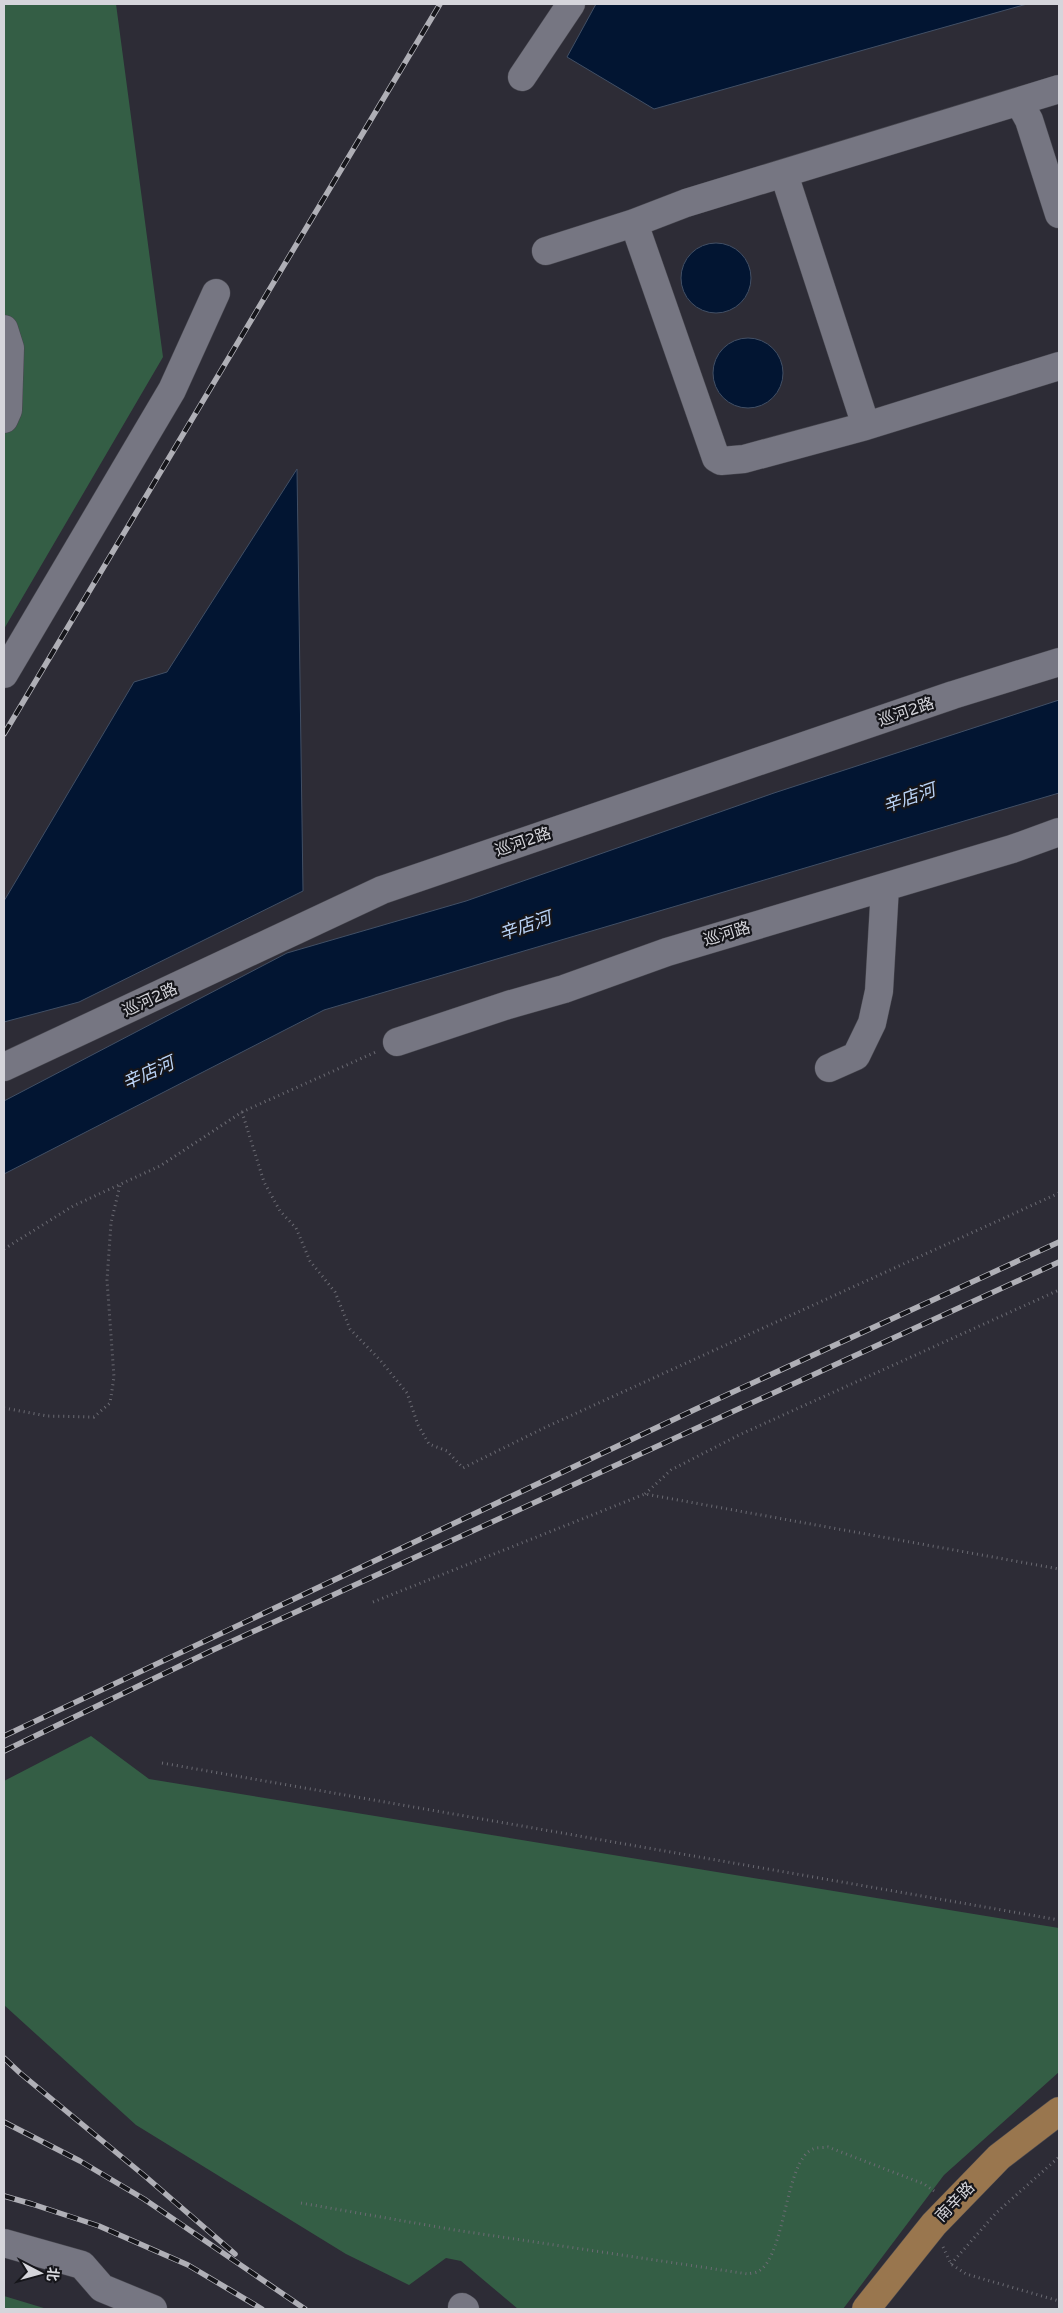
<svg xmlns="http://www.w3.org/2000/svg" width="1063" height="2313" font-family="'Varela Round','Noto Sans SC',sans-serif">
<rect width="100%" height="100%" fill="#2d2c36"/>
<path fill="#345e45" d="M4 4H116L163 357 4 629Z
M91 1736 149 1779 1059 1928V2072L944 2175 843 2309H518L461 2261 446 2258 409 2285 346 2254 136 2125 4 2005V1781Z
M4 2296 47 2309H4Z"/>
<path fill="#021532" stroke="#414f65" d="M596 4H1027L654 109 567 57Z
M681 278a35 35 0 1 1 70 0a35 35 0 1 1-70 0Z
M713 373a35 35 0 1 1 70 0a35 35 0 1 1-70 0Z
M297 469 303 891 79 1002 4 1022V901L134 682 167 672Z
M1059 700V793L324 1010 4 1174V1101L287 953 466 901 774 793Z"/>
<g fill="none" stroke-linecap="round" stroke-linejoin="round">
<defs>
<path id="minor" d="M522 77 571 4
M1019 102 1029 120 1059 214
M784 174 866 426
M634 223 716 458 721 461 744 459 866 426 1059 366
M546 251 634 223 686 203 1059 89
M4 329 10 348 8 410 4 419
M4 674 172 390 216 293
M397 1042 508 1005 564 989 667 952 1012 849 1059 832
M4 1067 382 890 953 695 1059 662
M829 1068 856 1056 872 1023 879 991 885 887
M4 2243 82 2265 102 2288 153 2309
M462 2307 465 2309"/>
<path id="major" d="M866 2309 934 2224 999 2157 1059 2111"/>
</defs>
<use href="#minor" stroke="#47474f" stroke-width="29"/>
<use href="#major" stroke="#47474f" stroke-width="29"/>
<path stroke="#6b6b73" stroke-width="3" stroke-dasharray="1 4" stroke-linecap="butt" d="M242 1112 264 1182 280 1211 296 1228 310 1261 335 1292 350 1329 380 1360 407 1393 418 1425 429 1444 447 1451 463 1468 546 1427 1059 1193
M4 1249 73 1206 160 1166 242 1112 378 1051
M4 1408 47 1416 94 1417 110 1403 114 1377 107 1280 111 1223 120 1185
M645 1494 671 1470 739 1435 1059 1290
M373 1602 645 1494 1059 1569
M162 1763 1059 1920
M301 2203 455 2230 748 2274C751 2273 756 2273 759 2271 786 2254 785 2160 813 2149 817 2147 824 2148 828 2147L924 2184 934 2191
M943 2247 951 2264 966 2274 1059 2301
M951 2264 996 2213 1059 2157"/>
<use href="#minor" stroke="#767682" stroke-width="28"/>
<use href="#major" stroke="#99764e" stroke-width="28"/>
<defs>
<path id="rail" d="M4 734 440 4
M4 1736 696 1409 1059 1242
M4 1751 213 1650 1059 1262
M4 2058 20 2073 146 2177 235 2254
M4 2122 80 2161 144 2199 305 2309
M4 2196 32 2204 99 2226 188 2265 262 2309"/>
</defs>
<use href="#rail" stroke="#afafb6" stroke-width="5.5"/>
<use href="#rail" stroke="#15151a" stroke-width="4" stroke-dasharray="11" stroke-linecap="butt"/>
</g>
<g text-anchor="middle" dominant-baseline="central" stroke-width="4.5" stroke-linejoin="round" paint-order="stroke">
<g font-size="16" fill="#d5d5db" stroke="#15151a">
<text transform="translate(906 712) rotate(-19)">巡河2路</text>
<text transform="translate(523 842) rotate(-19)">巡河2路</text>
<text transform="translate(727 934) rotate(-17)">巡河路</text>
<text transform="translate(150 1000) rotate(-25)">巡河2路</text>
<text transform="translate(955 2202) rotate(-46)">南辛路</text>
</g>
<g font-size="18" font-style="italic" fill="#bbd4f7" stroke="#15151a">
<text transform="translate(909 798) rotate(-19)">辛店河</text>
<text transform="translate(525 926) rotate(-19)">辛店河</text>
<text transform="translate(148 1073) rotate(-24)">辛店河</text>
</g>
</g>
<rect width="1063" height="2313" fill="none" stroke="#d5d5db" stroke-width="10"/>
<g transform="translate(40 2273) rotate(96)" stroke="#15151a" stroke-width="4" paint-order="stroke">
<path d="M0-4L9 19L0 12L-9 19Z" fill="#d5d5db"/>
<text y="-8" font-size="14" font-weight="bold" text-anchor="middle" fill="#d5d5db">北</text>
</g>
</svg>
